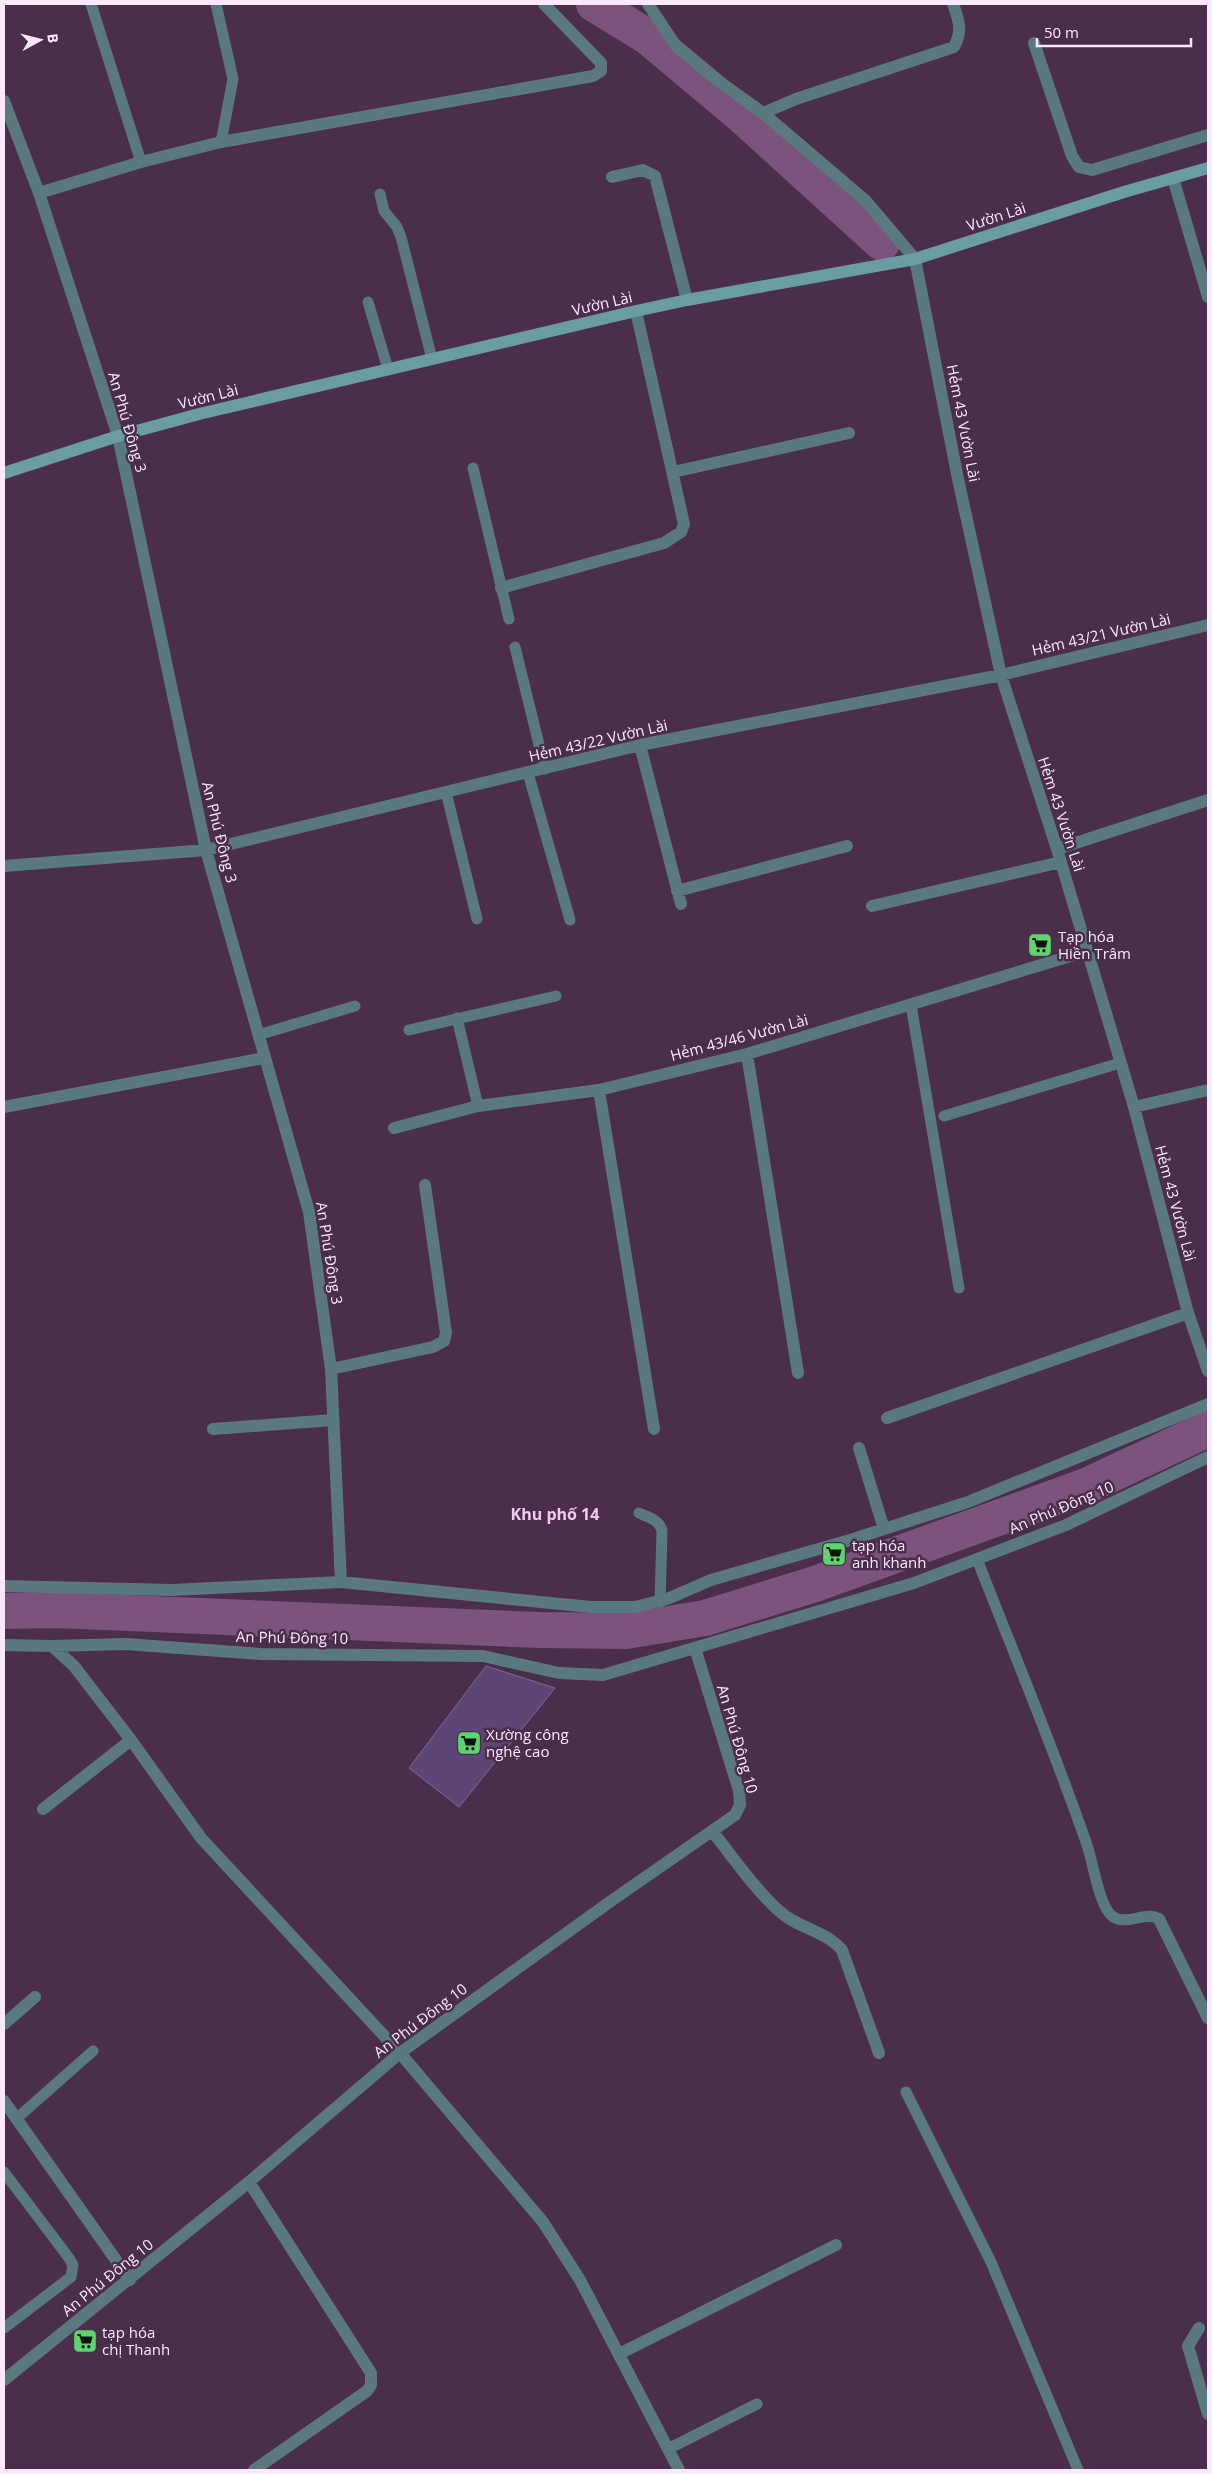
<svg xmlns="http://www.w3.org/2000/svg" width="1212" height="2474" font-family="'Open Sans',sans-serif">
<rect width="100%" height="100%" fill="#4b2d4c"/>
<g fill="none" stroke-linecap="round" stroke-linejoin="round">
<path stroke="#7c537c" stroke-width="36" d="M594 4 648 37 740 114 882 243
M4 1611 55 1610 540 1630 626 1631 705 1618 815 1584 1086 1486 1208 1429"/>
</g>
<path fill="#5d4575" stroke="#7d6a92" d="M486 1666 555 1688 459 1807 409 1768Z"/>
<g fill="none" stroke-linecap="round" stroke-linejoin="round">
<path stroke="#5a797e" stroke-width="11" d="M91 4 141 162
M216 4 233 79 221 142
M380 194 384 211 397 227 401 237 432 359
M368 302 388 369
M473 468 509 619
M515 647 545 769
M528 773 570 920
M446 792 477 919
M911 1005 959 1288
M457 1018 478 1106
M409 1030 556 996
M258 1035 355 1006
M944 1116 1120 1063
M639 1513C648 1517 660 1520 662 1531L660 1602
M977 1559C1014 1654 1054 1749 1087 1845 1093 1862 1099 1906 1112 1916 1125 1927 1147 1910 1159 1919
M906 2092 991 2262 1078 2470
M16 2119 93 2051
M4 2172 69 2258 73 2265 71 2277 4 2328
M668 2449 757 2404"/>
<path stroke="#5a797e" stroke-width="12" d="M648 4 676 46 721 83 763 113 865 200 915 259 958 479 1001 675 1057 849 1134 1107 1188 1313 1208 1371
M1034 43 1072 156 1079 167 1092 170 1208 135
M763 113 796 99 954 47C963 30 959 21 953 4
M612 177 643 170 655 176 687 300
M1173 178 1208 297
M39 193 141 162 221 142 593 76 601 71V63L544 4
M118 436 206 850 309 1212 331 1369 341 1582
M673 472 849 433
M501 588 664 543 681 532 684 524 636 311
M640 745 681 904
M1057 849 1208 800
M4 866 206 850 640 745 1001 675 1208 625
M677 891 847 846
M872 906 1061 862
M747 1054 798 1373
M599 1090 654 1429
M4 1107 264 1058
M1134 1107 1208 1090
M394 1128 478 1106 599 1090 747 1054 1087 951
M331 1369 433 1347 444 1341 446 1333 425 1185
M887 1418 1188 1313
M213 1429 333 1420
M859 1448 884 1529
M4 1586 172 1590 341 1582 591 1607H635L667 1599 711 1580 850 1540 968 1502 1208 1404
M4 1645 52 1646 125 1644 261 1654 483 1656 559 1673 603 1675 914 1583 1066 1525 1208 1457
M52 1646 74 1666 131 1740 201 1838 400 2053 543 2222 580 2280 679 2470
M43 1809 131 1740
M712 1831C733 1857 753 1887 777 1909 796 1928 825 1930 842 1950L879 2053
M1159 1919 1208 2018
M4 2024 35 1997
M4 2101 130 2280
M249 2182 371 2373V2385L367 2391 254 2470
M1199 2328 1188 2346 1208 2414
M619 2354 836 2245
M4 2380 249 2182 400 2053 611 1901 735 1815 740 1805 739 1791 695 1648"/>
<path stroke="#5a797e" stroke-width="12" d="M4 101 39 193 118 436"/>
<path stroke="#699da3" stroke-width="12" d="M4 473 118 436 199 414 636 311 687 300 915 259 1124 192 1208 168"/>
</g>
<defs>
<symbol id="supermarket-square" viewBox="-11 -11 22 22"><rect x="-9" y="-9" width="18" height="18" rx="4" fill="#5cd56d" stroke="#4b2d4c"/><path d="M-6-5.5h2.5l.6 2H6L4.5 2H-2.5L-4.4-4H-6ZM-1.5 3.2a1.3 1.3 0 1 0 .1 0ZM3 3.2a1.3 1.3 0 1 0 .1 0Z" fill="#111"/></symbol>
</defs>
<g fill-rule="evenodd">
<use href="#supermarket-square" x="1026" y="931" width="28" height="28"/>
<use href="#supermarket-square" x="820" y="1540" width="28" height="28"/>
<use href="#supermarket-square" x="455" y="1729" width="28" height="28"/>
<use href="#supermarket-square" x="71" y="2327" width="28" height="28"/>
</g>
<g text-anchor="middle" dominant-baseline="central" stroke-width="5" stroke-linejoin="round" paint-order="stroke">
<g font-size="15" fill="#fde9fc" stroke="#4b2d4c">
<text transform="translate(996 216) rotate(-18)">Vườn Lài</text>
<text transform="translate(602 303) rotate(-13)">Vườn Lài</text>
<text transform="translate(208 396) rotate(-14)">Vườn Lài</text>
<text transform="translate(128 422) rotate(74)">An Phú Đông 3</text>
<text transform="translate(964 423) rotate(79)">Hẻm 43 Vườn Lài</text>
<text transform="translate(1101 634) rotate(-13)">Hẻm 43/21 Vườn Lài</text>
<text transform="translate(598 740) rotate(-13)">Hẻm 43/22 Vườn Lài</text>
<text transform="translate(1062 814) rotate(72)">Hẻm 43 Vườn Lài</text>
<text transform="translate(220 832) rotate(76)">An Phú Đông 3</text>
<text transform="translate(739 1037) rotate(-15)">Hẻm 43/46 Vườn Lài</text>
<text transform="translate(1176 1203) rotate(75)">Hẻm 43 Vườn Lài</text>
<text transform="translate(330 1253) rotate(81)">An Phú Đông 3</text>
<text transform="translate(1061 1507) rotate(-23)">An Phú Đông 10</text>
<text transform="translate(292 1637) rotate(1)">An Phú Đông 10</text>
<text transform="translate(738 1739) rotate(74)">An Phú Đông 10</text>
<text transform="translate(420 2020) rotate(-37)">An Phú Đông 10</text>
<text transform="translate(107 2277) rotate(-39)">An Phú Đông 10</text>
</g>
<g font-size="15" fill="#fde9fc" stroke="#4b2d4c" text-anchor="start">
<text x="1058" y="936">Tạp hóa<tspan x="1058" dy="17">Hiền Trâm</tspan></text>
<text x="852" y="1545">tạp hóa<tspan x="852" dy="17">anh khanh</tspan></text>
<text x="486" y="1734">Xường công<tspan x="486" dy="17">nghệ cao</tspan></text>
<text x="102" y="2332">tạp hóa<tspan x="102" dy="17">chị Thanh</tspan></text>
</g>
<g font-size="16" font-weight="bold" fill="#f0caf0" stroke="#4b2d4c">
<text x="555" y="1514">Khu phố 14</text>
</g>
</g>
<rect width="1212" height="2474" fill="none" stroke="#fde9fc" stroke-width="10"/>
<g transform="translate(40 40) rotate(83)" stroke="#4b2d4c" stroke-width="4" paint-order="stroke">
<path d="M0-4L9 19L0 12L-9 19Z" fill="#fde9fc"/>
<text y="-8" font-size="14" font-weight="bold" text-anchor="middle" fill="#fde9fc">B</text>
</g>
<path d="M1037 38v8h154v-8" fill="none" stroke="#fde9fc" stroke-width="2.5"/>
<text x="1044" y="38" font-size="15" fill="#fde9fc" stroke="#4b2d4c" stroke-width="4" paint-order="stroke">50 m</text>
</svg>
